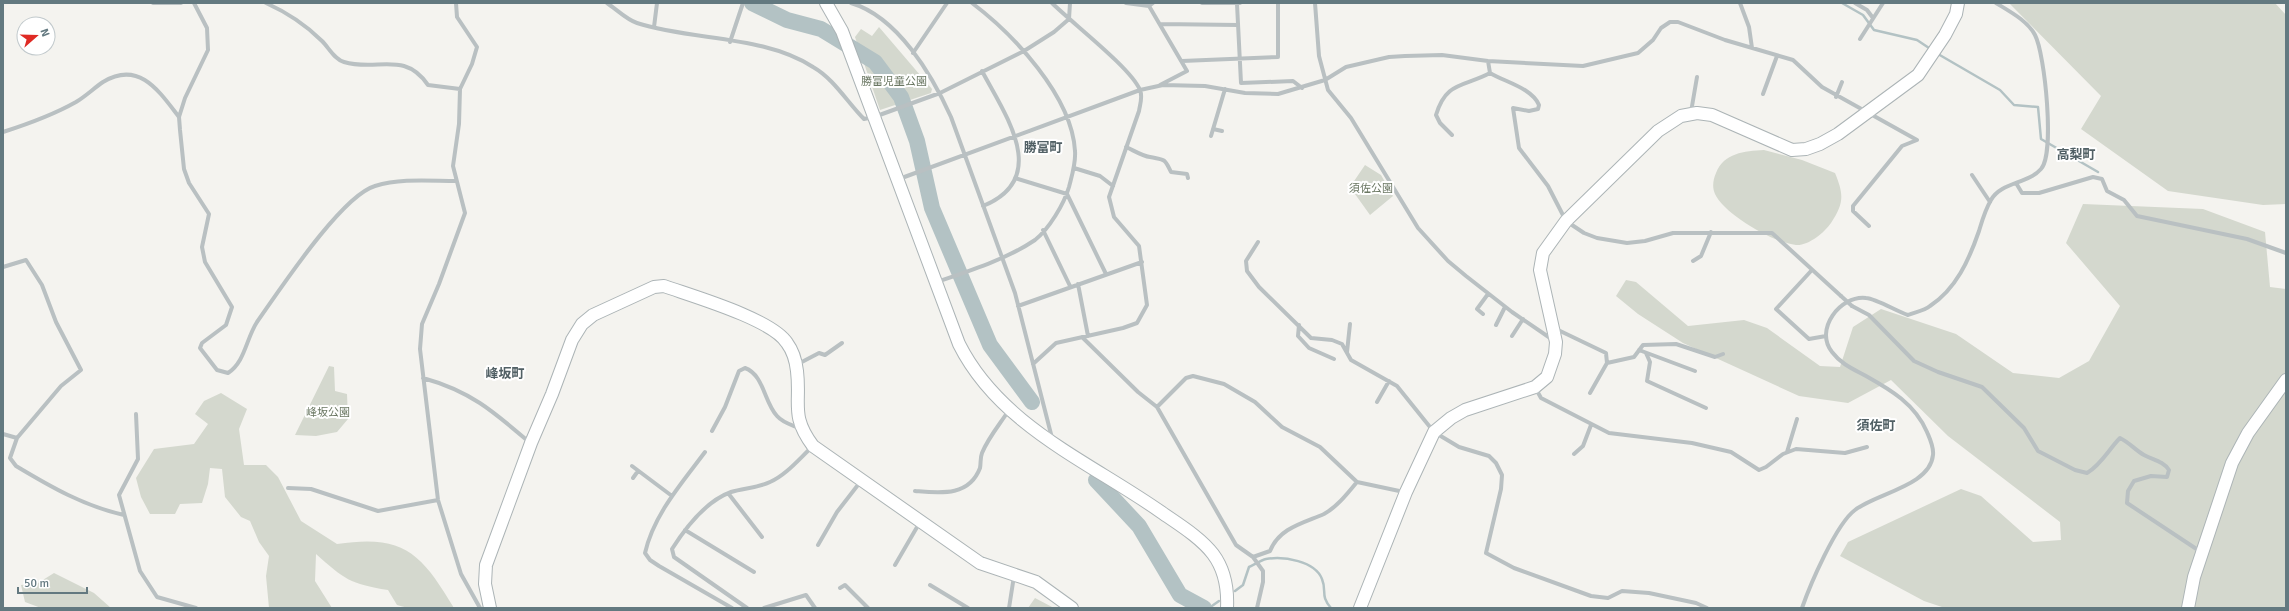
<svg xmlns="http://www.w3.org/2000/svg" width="2289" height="611" font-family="Signika,'Noto Sans JP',sans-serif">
<rect width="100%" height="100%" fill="#f4f3ef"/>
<path fill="#d4d8ce" d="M2009 3H2275L2286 15V204L2263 205 2168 191 2081 129 2101 96Z
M879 27 932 89 931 93 880 110 855 37 861 29 872 36Z
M1764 150 1802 160 1835 173C1844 195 1844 203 1831 223 1824 233 1808 246 1796 245 1774 243 1724 214 1715 194 1712 187 1713 180 1716 173 1724 153 1744 151 1764 150Z
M1365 165 1381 175 1393 196 1370 215 1350 187Z
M2083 204 2203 209 2265 232 2270 287 2286 289V608H1945L1924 601 1840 556 1848 542 1961 489 1981 496 2033 542 2061 540 2060 522 1948 436 1891 380 1848 403 1799 396 1683 343 1638 314 1616 296 1626 280 1636 282 1688 326 1744 320 1767 328 1820 366 1840 367 1853 327 1881 309 1956 334 2013 373 2059 378 2089 361 2120 306 2066 243Z
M329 366 334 367 335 391 347 394 348 419 337 432 316 436 295 435Z
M221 393 247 409 239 429 244 465H266L278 477 301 521 337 544C404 534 421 553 454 608H408L397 605 388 590C350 584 344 579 316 554L315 581 332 608H269L266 576 269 556 259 542 250 521 241 517 225 497 222 469 210 468 208 484 202 503 180 504 175 514H150L141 497 136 478 154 449 194 444 208 424 195 414 204 401Z
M54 573 94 593 111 608H41L25 602 21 585 38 583Z
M1035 598 1054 608H1028Z"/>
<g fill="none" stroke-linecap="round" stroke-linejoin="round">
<path stroke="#b3c2c4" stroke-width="2.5" d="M1842 3 1863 15 1874 30 1917 40 1932 50
M1938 54 2000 90 2014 105 2038 107 2041 139 2098 172
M1235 591 1243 585 1249 567C1254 565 1261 560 1266 559 1284 556 1315 561 1322 579 1327 591 1320 596 1331 608
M1209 608 1219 601"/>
<path stroke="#b3c2c4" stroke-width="16" d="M752 3 787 20 821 29 875 62 901 97 917 141 932 208 990 345 1032 402
M1096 480 1139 526 1180 595 1204 608"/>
<defs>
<path id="secondary" d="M826 3 842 31 959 344C1000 426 1090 462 1161 512 1178 524 1200 537 1213 554 1225 570 1228 588 1227 608
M490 608 485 584 486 565 531 443 552 394 572 340 582 324 593 315 654 287 664 286C692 296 772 319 787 343 793 351 796 362 797 371 801 404 790 415 813 446L980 563 1036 582 1072 608
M1360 608 1406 492 1434 432 1451 418 1465 410 1535 387 1547 377 1555 354 1556 342 1540 270 1543 253 1566 221 1658 131 1681 116 1697 113 1712 115 1792 150 1806 149 1820 144 1838 134 1918 75 1945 35 1956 14 1958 3
M2188 608 2194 577 2232 463 2248 433 2286 380"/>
</defs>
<use href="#secondary" stroke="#acb4b6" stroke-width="14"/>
<path stroke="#b9c0c2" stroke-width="4" d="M153 3H181
M194 3 207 28 208 50 185 98 179 117 180 130 184 169 189 183 209 214 202 247 205 262 232 307 226 325 202 343 200 348 217 370 228 373C245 362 246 339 257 322 279 291 341 196 375 186 401 178 430 181 456 181
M266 3C286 12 306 25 322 41 329 48 334 59 344 62 377 72 404 50 428 85L460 89
M456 3 457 17 477 47 472 64 460 89 459 124 453 166 465 213 439 284 422 324 420 349 438 500 461 574 480 608
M607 3C616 9 627 20 637 23 693 41 764 35 813 67 834 79 847 102 864 119L874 117 940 93 1024 51 1054 32 1069 19 1070 3
M851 3C898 17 932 75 951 117L1015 293 1052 438
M1126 3 1149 6 1153 3
M1202 3H1240
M1315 3 1319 56 1328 90 1351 118 1418 228 1448 261 1466 276 1512 312 1553 340
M1740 3 1749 27 1752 48
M1855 3 1867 10 1873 18
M1237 4 1241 83 1293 81 1302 88
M1149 6 1187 71 1160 85
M1160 24 1238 25
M654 27 657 3
M1860 39 1883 3
M730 42 743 3
M913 53 947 3
M1182 61 1278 57V3
M1488 61 1490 73C1505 82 1532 88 1539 105L1538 109 1529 111 1513 108 1519 148 1548 186 1566 221 1584 233 1597 238 1627 243 1645 241 1673 233H1772L1841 296
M982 71C1004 113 1052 178 983 206
M1763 94 1777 56
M1836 97 1842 82
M1691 112 1697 77
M1213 129 1222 131
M3 132C28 124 53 115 76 102 86 96 94 88 103 82 139 60 159 91 179 117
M1452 135 1440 123 1436 115C1446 81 1464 87 1490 73
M1211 136 1225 89
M1126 147C1133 150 1142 156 1150 157 1164 160 1164 157 1171 172L1187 174 1188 178
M1074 168 1100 176 1113 186
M1972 175 1990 202
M1015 178 1067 194 1106 274
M899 179 1140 90 1163 85 1205 86 1245 93 1278 94 1325 80 1346 67 1389 57 1405 56 1442 55 1488 61 1583 66 1638 53 1653 40 1661 28 1670 22H1678L1725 40 1793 60 1822 87 1917 140 1902 146 1853 206V211L1869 226
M2016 183 2022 193H2039L2093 177 2102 179 2107 191 2124 200 2137 216 2247 239 2286 253
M1043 230 1070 286
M1258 242 1246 261 1247 271 1259 287 1311 338 1332 340 1342 344 1351 360 1397 386 1434 432 1459 447 1489 456 1496 463 1502 475 1501 489 1486 553 1514 568 1591 596 1608 598 1622 591 1649 593 1696 603 1707 608
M1693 261 1701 256 1711 232
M3 267 26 260 42 285 56 322 81 370 61 386 17 438
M1811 271 1776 309 1809 339 1826 336
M937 282C969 271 1007 259 1035 240 1049 229 1064 204 1069 187 1072 175 1076 163 1075 151 1072 96 1013 34 972 3
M1078 284 1088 336
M1018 306 1142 262
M1852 306 1869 315 1914 361 1938 372 1982 387 2024 428 2038 451 2075 470 2087 473C2101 465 2109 449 2120 438 2130 443 2135 450 2144 455 2153 460 2163 461 2169 470L2167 477 2151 476 2134 481 2128 491 2127 503 2201 552
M1483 314 1477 309 1488 294
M1299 325 1298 336 1309 348 1334 359
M1496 325 1505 307
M1556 329 1606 353 1607 363 1590 393
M1512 336 1523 319
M1082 337 1138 392 1157 407 1236 545 1253 557 1263 571V582L1257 608
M1639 350 1695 371
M1347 352 1350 324
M1646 353 1650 362 1647 381 1706 408
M1607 363 1634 357 1643 345 1676 344 1715 357 1723 354
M798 364 819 353 825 355 842 343
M1033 364 1056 343 1123 328 1137 323 1147 305 1139 246 1114 217 1109 197 1139 111C1140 104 1143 97 1140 90 1131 68 1072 23 1052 3
M423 378C470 391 493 411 529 442
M1536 389 1541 398 1609 433 1692 443 1731 452 1759 470 1766 467 1783 454 1796 449 1845 453 1867 447
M1377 402 1389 381
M1157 407 1186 378 1193 376 1224 384 1255 402 1282 427 1320 447 1357 482 1404 492
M136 414 138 459 119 495 140 571 157 597 196 608
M712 431 725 407 739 371 745 368C764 375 764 402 777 416 783 423 792 425 799 428
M3 434 17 438 10 458 16 466C51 487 84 506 124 515
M705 452C682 483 654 514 645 553L650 560 659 566 732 608
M1787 452 1797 419
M1574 454 1583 446 1591 425
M632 466 672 496
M633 478 638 471
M288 488 311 489 378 511 438 500
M915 491C940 493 969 497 980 468 981 463 980 458 982 453 988 438 1000 424 1009 410
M728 493 762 537
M685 530 754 572
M818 545 837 512 861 481
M1253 557 1270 551C1279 528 1303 523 1324 514 1337 507 1348 493 1357 482
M895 565 920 522
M930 585 968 608
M840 588 845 585 868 608
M747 608 674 557 672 549C686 527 706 501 731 492 743 488 758 488 770 482 786 475 799 459 812 447
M764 608 806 595 815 608
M1009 608 1014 576
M1802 608C1810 585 1836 524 1855 510 1877 493 1930 486 1933 455 1934 447 1930 439 1927 432 1915 404 1891 390 1866 376 1853 369 1841 364 1832 352 1814 330 1840 295 1866 298 1877 299 1896 311 1908 315 1915 312 1924 311 1930 306 1956 289 1969 260 1979 231 1982 221 1985 210 1991 200 2001 182 2028 184 2041 169 2055 154 2045 54 2035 35 2028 21 2009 11 1996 3"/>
<use href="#secondary" stroke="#fff" stroke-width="12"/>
<path stroke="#b9c0c2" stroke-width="4" d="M1841 296 1852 306"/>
</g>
<g text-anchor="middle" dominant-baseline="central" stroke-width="4" stroke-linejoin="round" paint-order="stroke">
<g font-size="11" fill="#6a7762" stroke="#fff">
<text x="894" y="81">勝富児童公園</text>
<text x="1371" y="188">須佐公園</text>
<text x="328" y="412">峰坂公園</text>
</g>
<g font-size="13" font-weight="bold" fill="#516065" stroke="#fff">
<text x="1043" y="148">勝富町</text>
<text x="2076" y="155">高梨町</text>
<text x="505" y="374">峰坂町</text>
<text x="1876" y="426">須佐町</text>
</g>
</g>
<rect width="2289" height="611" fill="none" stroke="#637980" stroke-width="8"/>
<g transform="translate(36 36) rotate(70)"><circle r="19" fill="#ffffff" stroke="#c1c9cc"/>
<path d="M0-3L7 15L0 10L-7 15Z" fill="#df2a24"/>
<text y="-6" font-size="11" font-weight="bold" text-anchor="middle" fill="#637980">N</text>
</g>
<path d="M18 587v6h69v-6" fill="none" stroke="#637980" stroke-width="2"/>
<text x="24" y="587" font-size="12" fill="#637980" stroke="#ffffff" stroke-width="3" paint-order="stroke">50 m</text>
</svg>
